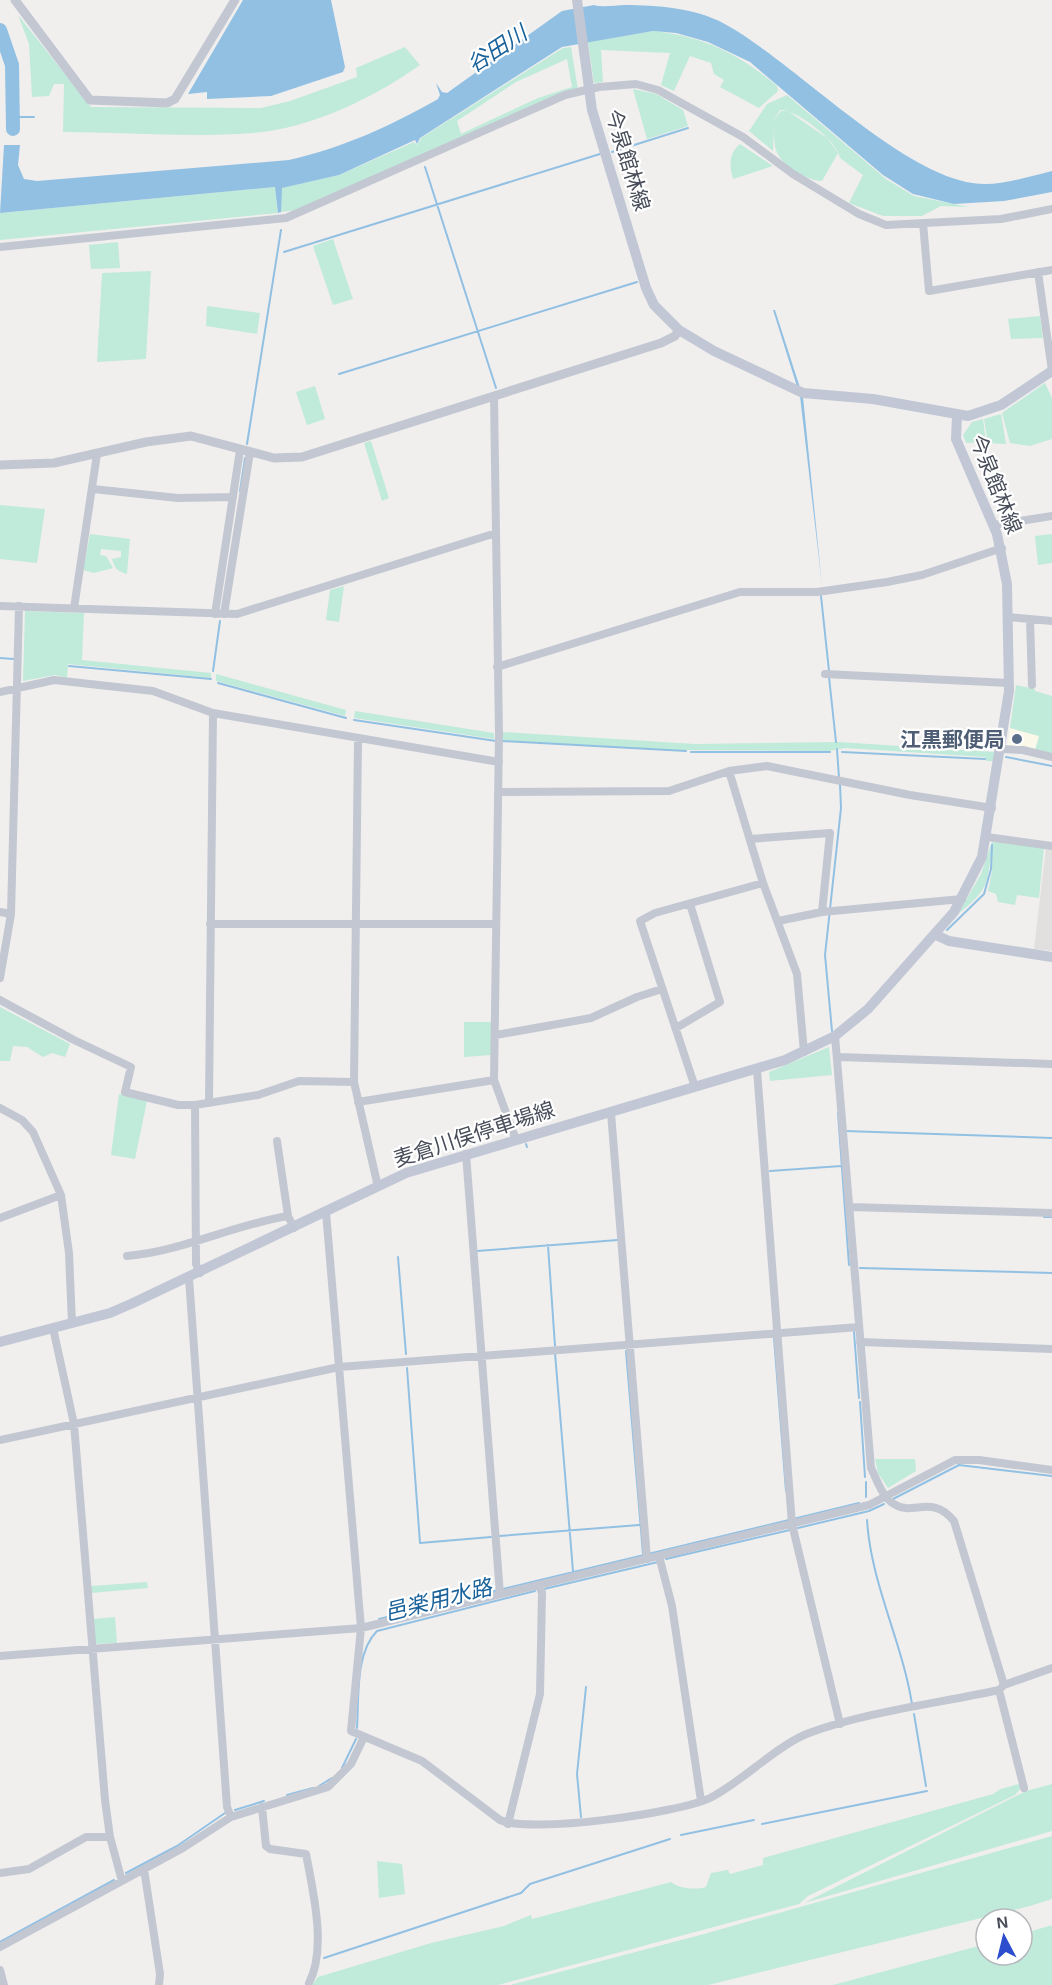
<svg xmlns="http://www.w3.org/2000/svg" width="1052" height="1985" font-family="Helvetica,'Noto Sans JP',sans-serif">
<rect width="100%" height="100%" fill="#f0efee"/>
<path fill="#faf9e9" d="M1010 728 1039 736 1035 750 1007 746Z"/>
<path fill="#e1e0df" d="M1046 848 1052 849V951L1034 949Z"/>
<path fill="#c0eada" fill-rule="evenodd" d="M18 15 91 107 261 108 290 101 357 77 356 68 405 47 420 65C374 98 309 129 252 133 190 138 125 132 63 132L64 84H54L49 96 32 97 29 44Z
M653 31C703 36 739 54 777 86L778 91 759 108 720 87 724 80 714 74 711 63 690 56 674 91 661 85 670 53 601 50 603 82 594 83 588 42Z
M571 47 578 90 305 209 281 212V188L339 175 414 142 417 145 421 138 563 48ZM567 59 572 87 538 98 461 134 457 121 516 82Z
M633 89 656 94 683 110 688 126 647 139Z
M787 95 886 179 914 196 969 207 941 206 922 216H883L849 203 863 175 840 158C837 141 798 110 780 110L773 121 781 111H788L827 138 838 153 822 181C805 180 778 165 775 146 774 140 774 133 774 127L773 151 749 131 767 104Z
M740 144 773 166 733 179C729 165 729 153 740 144Z
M275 187 278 213 0 240V213Z
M333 239 353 299 333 305 313 246Z
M118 242 120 268 91 269 89 245Z
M151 271 146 359 97 362 102 273Z
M207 306 260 313 257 334 206 326Z
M1040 316 1043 338 1011 339 1008 319Z
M1045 383 1052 398V439L1030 446 1010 443 1002 413Z
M315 386 325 419 307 425 296 392Z
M1001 414 1006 444 988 443 984 419Z
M983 419 986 442 966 443 963 435 972 422Z
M371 441 389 498 382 501 364 443Z
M0 505 45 509 37 563 0 559Z
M90 534 130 539 127 574C117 571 115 569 112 559L121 557V551L101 549 100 555 106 556 113 568 94 573 83 570Z
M1052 534V563L1038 565 1035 536Z
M344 586 339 622 326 620 330 590Z
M25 611 84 613 82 660 211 673V678L68 664 67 678 55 675 23 681Z
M216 674 346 710 345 716 216 681Z
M1016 685 1035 689V691L1052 696V754L1035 750 1039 736 1010 728Z
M355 711 494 733V739L354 718Z
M502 732 695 744 838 742 995 752 993 761H986L985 757 845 748 829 751 657 750 502 740Z
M992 842 1044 847 1039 898 1017 895 1015 905 998 902 996 894 988 891 992 871V844C987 883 991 888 958 914L981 874Z
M0 1007 70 1044 65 1057 52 1053 43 1057 27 1047 13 1046 10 1061H0Z
M464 1022H492L491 1055 464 1057Z
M829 1047 832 1075 770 1081 769 1072Z
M119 1094 147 1101 135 1159 111 1155Z
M875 1459H915L916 1471 888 1488 878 1473Z
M147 1582 148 1588 91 1593V1586Z
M115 1617 117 1643 97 1644 95 1642 93 1619Z
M1019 1784 1021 1788 1015 1795 808 1896 799 1904 498 1985H312L318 1977 431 1943 504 1926 531 1915 532 1919 671 1882C679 1889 697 1890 706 1887L711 1873 728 1870 730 1874 763 1865V1858L993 1794 1001 1789Z
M1052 1784V1831L804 1903 1026 1791Z
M1052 1836V1899L1030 1906 708 1985H510L704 1934Z
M377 1861 402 1864 405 1894 379 1898Z
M1052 1925V1985H833L986 1944V1955H1022V1934Z"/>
<path fill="#92c0e3" d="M243 0H331L345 67 343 72 271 96 207 99V92L188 94Z
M594 5C605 8 614 5 625 5 657 5 695 8 723 23 796 62 908 184 985 184 1006 184 1031 176 1052 171V192L1004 201 954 204 913 194 883 175 750 62 708 42 676 33 653 31 562 47 420 138 417 144 415 140 339 175 282 188 281 212 278 213 275 187 0 213 4 145H20L18 165 24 179 37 181 289 160C345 147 388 127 438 99L440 95 436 83 442 92 447 93 562 11Z
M773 310H775L803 397 822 585 800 396Z"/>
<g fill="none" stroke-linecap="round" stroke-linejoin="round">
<path stroke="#92c0e3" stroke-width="2" d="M13 117H34
M612 152 688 128
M425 167 496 388
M284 252 600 154
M339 374 637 282
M247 444 281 230
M240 491 245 458
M821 596 829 671
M0 658 14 659
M69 666 211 679
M213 671 220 621
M829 677 836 742
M218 683 346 718
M354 720 496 741
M502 741 686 751
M837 749 839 778
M691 752H830
M842 752 985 759
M1006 757 1052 766
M947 930 984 894 991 869 992 845
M832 1031 825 955 841 808 840 784
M838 1113 849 1265
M845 1131 1052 1138
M526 1144 527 1147
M770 1171 841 1166
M1044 1217H1052
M548 1245 555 1346
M477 1251 618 1240
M398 1257 406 1354
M860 1268 1052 1273
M854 1332 859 1398
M774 1338 786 1491
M626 1351 643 1554
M555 1353 573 1571
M407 1368 420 1543 491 1537
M860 1402 865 1477
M866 1482V1497
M893 1499 959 1465 1052 1476
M867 1520C871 1584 902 1641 912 1704
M798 1528 869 1511 884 1504
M499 1536 639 1525
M666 1559 790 1530
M544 1589 658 1562
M379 1619 859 1503
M914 1714 926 1786
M357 1728C359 1698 355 1653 377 1631L535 1591
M342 1768 356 1739
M319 1786 332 1778
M287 1795 313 1788
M235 1810 264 1801
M581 1817 577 1774 586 1687
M762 1824 927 1791
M681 1835 754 1820
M126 1873 177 1846 225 1813
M0 1942 114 1880
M324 1958 521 1893 530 1884 670 1839"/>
<path stroke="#92c0e3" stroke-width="14" d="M0 30 12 65 13 129"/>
<path stroke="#c3c7d2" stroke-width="8" d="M923 223 929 291 1052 270
M0 247 286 218 565 95 599 87 636 84 658 90 743 137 793 174 859 214 886 225 1001 219 1052 209
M1038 272 1052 371
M494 397 499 734 494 1080 516 1140
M93 489 178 498 233 497
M994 525 1052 516
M0 606 237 614 496 533
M74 608 97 454
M215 614 240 450
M224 614 250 452
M1008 617 1052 621
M1030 619 1032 685
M497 667 740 592H817L887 582 922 575 1002 548
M825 674 1009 683
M0 692 54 680 153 691 213 713 499 762
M358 739 354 1082 378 1187
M1001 749 1023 750 1052 757
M729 771 763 883 797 974 804 1052
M499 792 669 791 729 771 767 766 910 795 992 808
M987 837 1052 846
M750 839 830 833 822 912
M0 912 11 914
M778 921 822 912 962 899
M210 924H496
M0 978 11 914 19 606
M0 1000 74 1040 131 1067 125 1092 178 1105H195
M676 1028 720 1002 690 904
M496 1035 591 1018 637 997 662 989
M835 1036 871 1468C877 1480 882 1497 894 1504 913 1517 931 1493 954 1521L1004 1685
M839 1057 1052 1064
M757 1070 792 1524 840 1724
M695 1087 640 921 655 913 763 883
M209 1102 213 713
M358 1102 494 1080
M0 1108 22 1120 33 1132 61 1195 69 1253 72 1323
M611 1113 647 1559
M277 1141 288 1216 294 1228
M466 1154 500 1594
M851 1207 1052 1213
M326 1212 361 1628 351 1731 422 1761 500 1820C531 1834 678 1813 710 1798 742 1782 777 1745 809 1733 865 1712 940 1703 999 1690L1004 1685 1052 1668
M0 1218 61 1195
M127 1256C183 1251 233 1225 288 1216
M200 1273 196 1264 195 1105 258 1095 299 1081 354 1082
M189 1278 227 1807 231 1817
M53 1328 74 1424 105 1800 110 1837 122 1881
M860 1342 1052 1349
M0 1440 339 1367 859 1327
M659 1556 672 1606 701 1801
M0 1656 361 1628 869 1505 955 1460H979L1052 1470
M999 1690 1024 1788
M262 1807 266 1846 270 1849 306 1854C313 1891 327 1949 309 1983
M508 1824 540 1694 542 1593 539 1585
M144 1869 160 1974 159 1985
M0 1873 29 1869 86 1837H110
M0 1947 183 1848 231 1817 328 1787 351 1764 364 1737
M0 1970 4 1985"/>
<path stroke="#c3c7d2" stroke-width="9" d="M15 0 90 100 167 103 175 99 235 0
M0 465 54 463 146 442 191 436 274 458 302 457 661 343 675 336 679 330"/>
<path stroke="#c2c7d5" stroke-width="10" d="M577 0 592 110 646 288 654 305 679 330 714 351 803 393 873 399 968 416 1001 405 1052 371
M936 935 949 941 1052 957
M0 1342 110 1313 133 1303 406 1173 785 1060 835 1036 868 1009 954 912 982 857 1009 691 1007 584 997 534 956 439 957 416"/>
</g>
<circle fill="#5c6f8a" stroke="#fff" stroke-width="2" cx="1017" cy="739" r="6"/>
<g text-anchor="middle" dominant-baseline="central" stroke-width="4.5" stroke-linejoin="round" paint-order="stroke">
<g font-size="21" fill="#484d59" stroke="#fff">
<text transform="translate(628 160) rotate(73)">今泉館林線</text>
<text transform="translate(996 484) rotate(68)">今泉館林線</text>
<text transform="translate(474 1134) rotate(-18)">麦倉川俣停車場線</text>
</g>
<g font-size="21" font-weight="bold" fill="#4e5e75" stroke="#fff" text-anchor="end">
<text x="1005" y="739">江黒郵便局</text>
</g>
<g font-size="22" font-style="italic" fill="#1a629a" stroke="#fff">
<text transform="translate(497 49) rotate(-33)">谷田川</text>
<text transform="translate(438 1600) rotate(-14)">邑楽用水路</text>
</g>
</g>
<g transform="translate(1004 1937) rotate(353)"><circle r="28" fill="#ffffff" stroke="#b6b8bd" stroke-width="1.5"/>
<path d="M0-4.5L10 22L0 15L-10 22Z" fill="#2b4dce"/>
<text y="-9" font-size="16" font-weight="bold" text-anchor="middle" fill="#484d59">N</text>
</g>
</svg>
